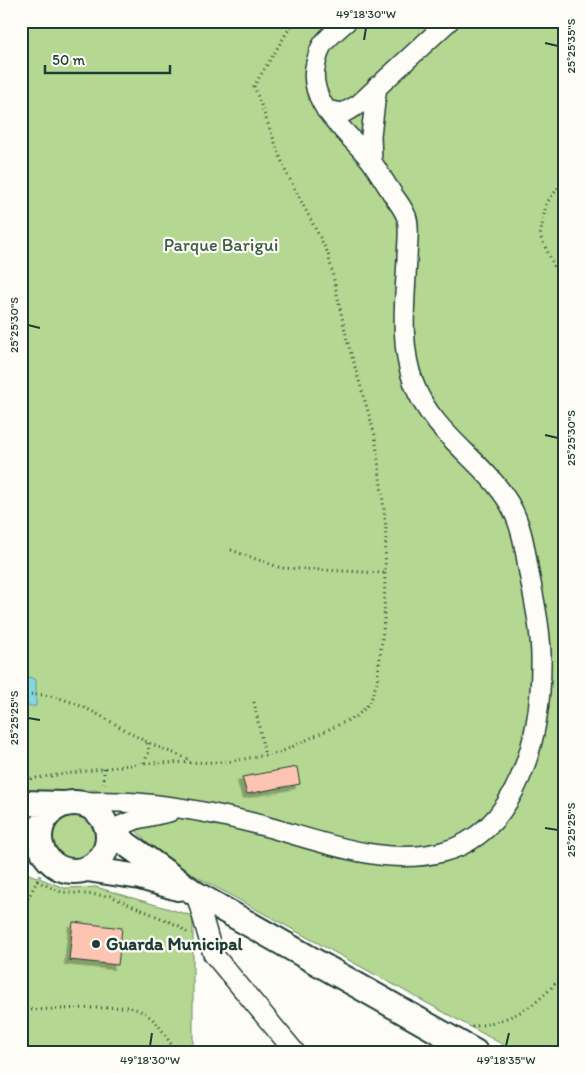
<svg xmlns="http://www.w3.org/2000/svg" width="585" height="1073" font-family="Itim,sans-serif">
<defs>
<filter id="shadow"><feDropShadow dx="-4.5" dy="4.5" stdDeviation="0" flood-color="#0004"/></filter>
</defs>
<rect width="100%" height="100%" fill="#fdfcf7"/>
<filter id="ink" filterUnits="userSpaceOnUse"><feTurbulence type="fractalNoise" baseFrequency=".02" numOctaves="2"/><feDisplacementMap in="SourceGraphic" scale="10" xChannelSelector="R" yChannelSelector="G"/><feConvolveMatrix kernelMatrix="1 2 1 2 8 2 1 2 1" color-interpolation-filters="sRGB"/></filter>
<g filter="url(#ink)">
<path fill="#b4d791" stroke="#6a8a62" d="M21 21H564V1052H528L509 1048 199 878 158 853 96 790 21 793Z
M48 838a26 26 0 1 1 52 0a26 26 0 1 1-52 0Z
M21 867 24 872 64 888 96 887 193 916V1052H21Z"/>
<path fill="#85d7dc" stroke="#5c9999" d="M21 674 36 680V706H21Z"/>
<path fill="#fdc4b2" stroke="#1f3d34" filter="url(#shadow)" d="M297 767 300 784 247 794 242 777Z
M73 922 122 928 118 965 69 960Z"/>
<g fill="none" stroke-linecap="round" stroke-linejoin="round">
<defs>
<path id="minor" d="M326 110 343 113 358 105 449 21
M372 162 371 135 377 86
M75 803C133 798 197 809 253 823 313 838 380 868 442 852 519 833 541 733 541 666 542 635 535 604 529 573 525 549 522 525 509 503 483 460 432 433 414 384 399 345 405 300 407 259 407 247 410 230 407 219 405 209 395 199 390 190 384 181 378 171 372 162 350 133 305 104 316 63 318 56 319 49 323 44 329 36 339 28 347 21
M108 831 137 819 169 812
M196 894 213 954 295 1052"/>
<path id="major" d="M40 837a34 34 0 1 1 68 0a34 34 0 1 1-68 0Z
M21 803 65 804
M108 831 196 894 475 1052
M87 869 140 877 178 888"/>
</defs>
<use href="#minor" stroke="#1f3d34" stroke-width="22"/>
<use href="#major" stroke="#1f3d34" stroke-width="28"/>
<path stroke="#1f3d34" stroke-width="3" stroke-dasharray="1 4" stroke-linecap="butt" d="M564 180 546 204 540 236 564 287
M231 550 281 568 385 573
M21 695C66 689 107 721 145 741 160 748 176 754 191 760
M254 702 265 756
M144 763 149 751 147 742
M104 768V785
M21 780 144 763 226 762 279 753 357 716 370 703 377 682 384 622 386 527 375 435 347 340 328 253 285 170 254 86 294 21
M37 881 61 892 110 896 179 926 190 935
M21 912 48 860
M21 1010 129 1007C156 1014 162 1031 176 1052
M21 1026 29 1052
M472 1027C515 1019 536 1008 564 973
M21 1041 24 1052"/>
<use href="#minor" stroke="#fdfcf7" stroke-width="19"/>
<use href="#major" stroke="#fdfcf7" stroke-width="24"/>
</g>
</g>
<path fill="none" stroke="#1f3d34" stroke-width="2" d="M364 40 366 28M545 43 558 46M28 325 40 328M545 435 558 438M28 718 40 720M545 828 558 830M150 1046 152 1033M506 1046 509 1033"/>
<circle fill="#1f3d34" stroke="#fdfcf7" stroke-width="2" cx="96" cy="944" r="5"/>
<g text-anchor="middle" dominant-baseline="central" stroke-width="4.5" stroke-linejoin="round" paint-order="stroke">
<g font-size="18" fill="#3d5c47" stroke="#fdfcf7">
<text x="221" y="245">Parque Barigui</text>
</g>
<g font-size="18" font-weight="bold" fill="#1f3d34" stroke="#fdfcf7" text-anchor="start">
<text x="106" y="944">Guarda Municipal</text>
</g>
</g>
<rect width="585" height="1073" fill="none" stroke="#fdfcf7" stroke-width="55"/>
<path d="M45 65v8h125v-8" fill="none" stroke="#1f3d34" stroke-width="2.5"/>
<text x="52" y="65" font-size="15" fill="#1f3d34" stroke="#fdfcf7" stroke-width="4" paint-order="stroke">50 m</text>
<rect x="28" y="28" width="530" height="1018" fill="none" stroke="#1f3d34" stroke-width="2"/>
<g font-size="12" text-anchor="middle" fill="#1f3d34">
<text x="366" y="18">49°18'30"W</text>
<text transform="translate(571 46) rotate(-90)" y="4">25°25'35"S</text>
<text transform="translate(14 325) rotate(-90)" y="4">25°25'30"S</text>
<text transform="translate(571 438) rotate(-90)" y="4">25°25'30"S</text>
<text transform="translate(14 718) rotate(-90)" y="4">25°25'25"S</text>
<text transform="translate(571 830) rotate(-90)" y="4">25°25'25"S</text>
<text x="150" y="1064">49°18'30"W</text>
<text x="506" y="1064">49°18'35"W</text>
</g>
</svg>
